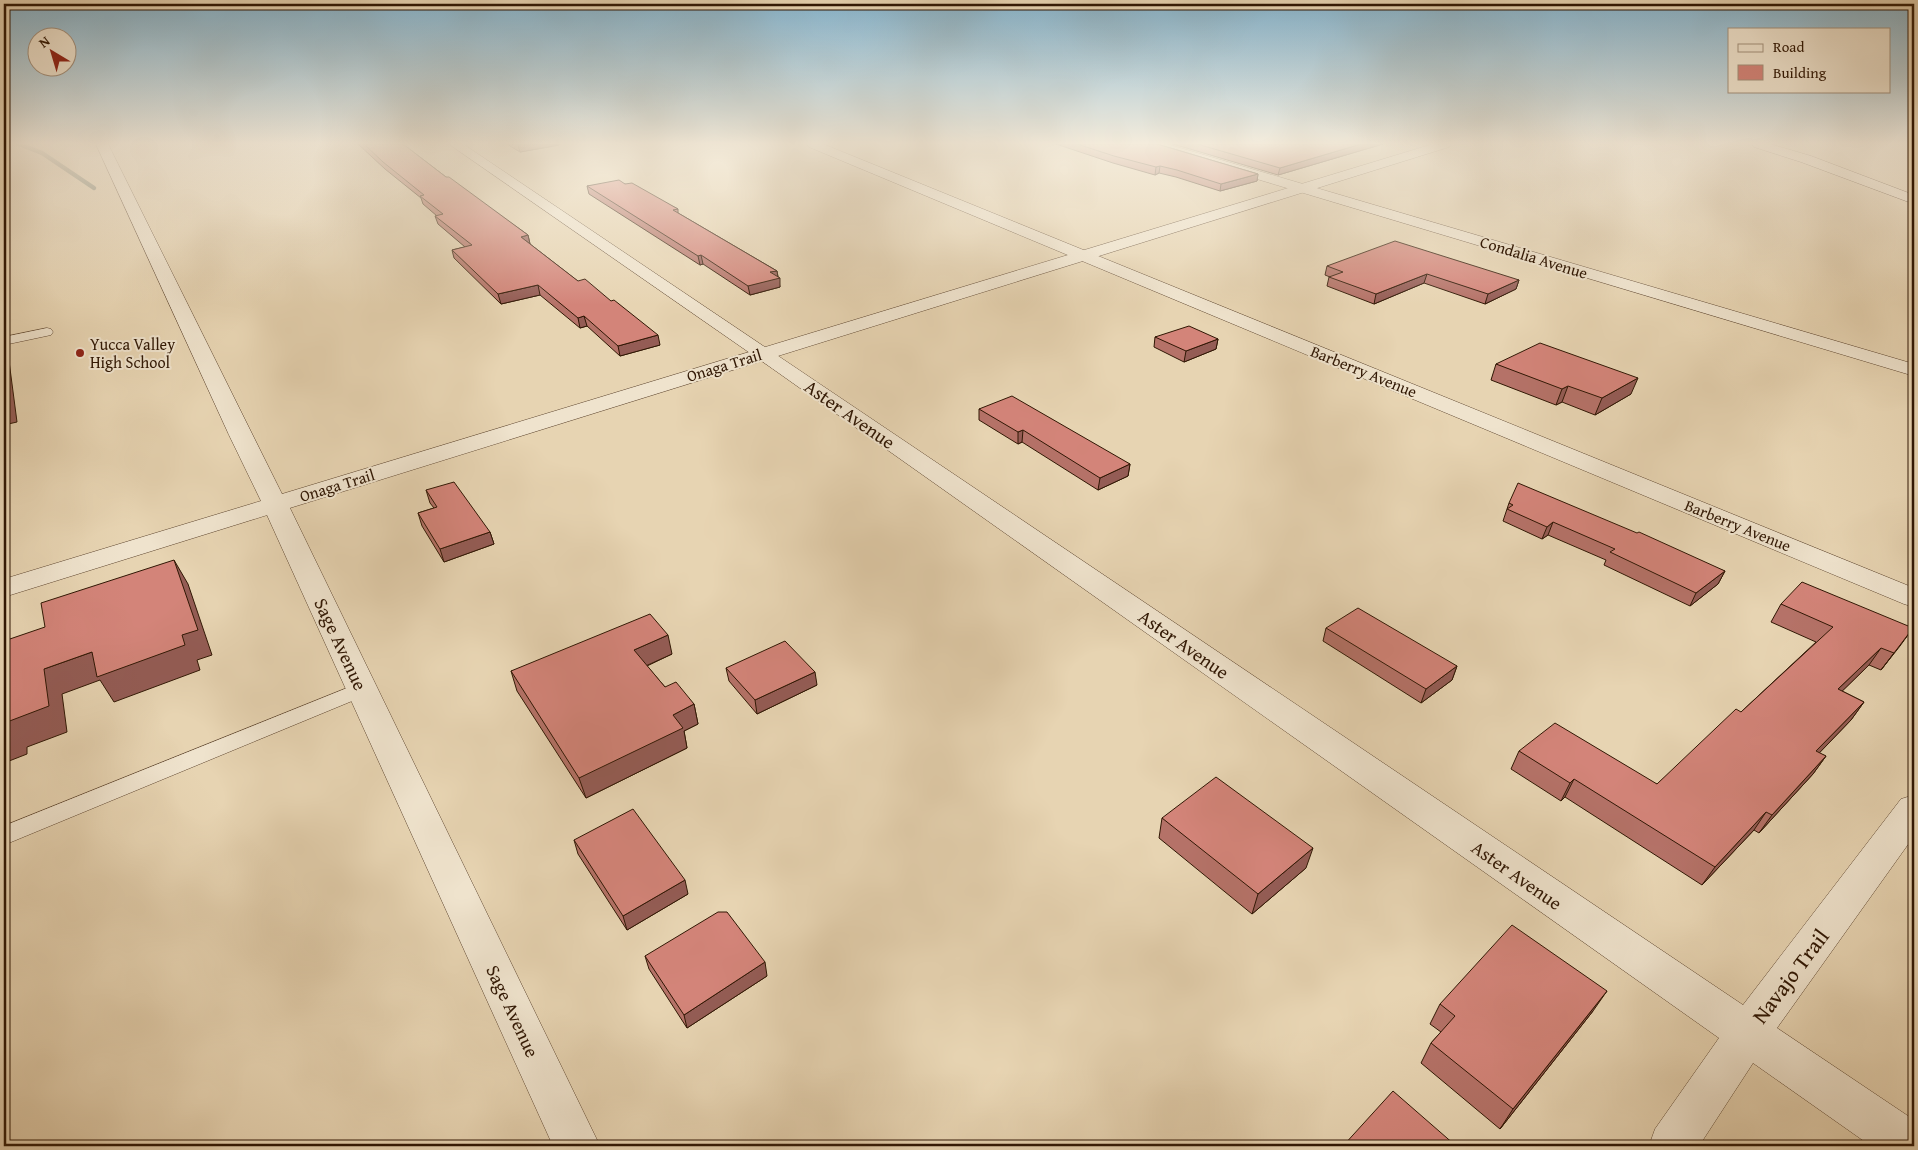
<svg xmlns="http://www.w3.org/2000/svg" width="1918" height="1150" font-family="'Gentium Book Plus',serif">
<rect width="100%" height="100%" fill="#e7d4b2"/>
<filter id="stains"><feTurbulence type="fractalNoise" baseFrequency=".004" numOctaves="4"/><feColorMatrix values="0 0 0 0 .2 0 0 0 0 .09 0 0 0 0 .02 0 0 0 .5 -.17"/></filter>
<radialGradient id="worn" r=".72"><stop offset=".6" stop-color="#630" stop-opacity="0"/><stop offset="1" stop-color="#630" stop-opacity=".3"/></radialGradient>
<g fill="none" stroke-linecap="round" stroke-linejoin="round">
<path stroke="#6e7868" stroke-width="4.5" d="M19 144 42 153 94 188"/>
<defs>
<path id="service" d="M47 328 51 329 53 332 51 335 4 345V337Z
M362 682 369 684 372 689 369 694 4 845V826Z"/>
<path id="minor" d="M449 144H463L1743 1005 1901 799 1914 795V836L1777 1028 1914 1120V1146H1871L1753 1063 1699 1146H1649L1655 1129 1719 1038 773 369Z
M807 144H823L1914 588V607L1904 604 809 147Z
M1148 144H1167L1914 364V376L1150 147Z
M275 496 284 499 288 504 600 1146H553L262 504 266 499Z"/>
<path id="tertiary" d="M96 144H108L282 494 1433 144H1451L1449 147 4 597V579L261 501 229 435Z"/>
<path id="secondary" d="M1752 144H1770L1811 156 1914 195V204L1801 162 1754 147Z"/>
</defs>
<use href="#service" stroke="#5e4630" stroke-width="1"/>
<use href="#minor" stroke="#5e4630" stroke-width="1"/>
<use href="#tertiary" stroke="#5e4630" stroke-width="1"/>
<use href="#secondary" stroke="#301704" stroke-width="1"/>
<use href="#service" fill="#efe3cd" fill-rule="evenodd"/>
<use href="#minor" fill="#efe3cd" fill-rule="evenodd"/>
<use href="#tertiary" fill="#efe3cd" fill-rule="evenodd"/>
<use href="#secondary" fill="#efe3cd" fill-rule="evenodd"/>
</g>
<path fill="#b57268" stroke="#301704" d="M358 144H403L446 177 528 235 530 244 660 345 620 356 587 326 580 328 540 295 501 304 454 258 452 250 465 247 438 224 435 216H437L423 204 421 198 385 169Z
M507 144H559V145L520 152Z
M1056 144H1157L1258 174 1257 181 1220 191 1176 177 1159 173 1155 175 1113 163Z
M1173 144H1383L1278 175Z
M625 184 678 209V213L777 271 780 287 750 295 703 264 700 265 589 194 587 186Z
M1327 266 1519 280 1516 289 1485 304 1424 283 1374 304 1327 286 1329 277H1330L1325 275Z
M1155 337 1218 339 1216 349 1184 362 1154 347Z
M1496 364 1631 394 1595 415 1562 402 1556 405 1491 380Z
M979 409 1130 464 1128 476 1098 490 1022 442 1018 444 979 420Z
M426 490 490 532 494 544 444 562 422 526 418 513 434 508 430 503Z
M1509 503 1725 571 1718 584 1690 606 1604 565 1606 560 1548 535 1542 539 1503 521Z
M1781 604 1913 628 1881 670 1869 665 1842 691 1864 702 1851 720 1819 753 1826 756 1813 774 1759 833 1754 830 1702 885 1565 797 1561 801 1511 769 1519 751 1657 784 1741 712 1816 642 1771 622Z
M1326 628 1457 666 1452 680 1421 703 1323 641Z
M672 654 647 666 665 687 694 704 698 724 684 731 687 748 586 798 517 691 511 671Z
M726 668 817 685 757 714 729 681Z
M1162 818 1306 868 1252 914 1159 838Z
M574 840 688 894 627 930 578 854Z
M645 956 767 976 687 1028 649 969Z
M1440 1004 1593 1011 1500 1129 1421 1063 1431 1043 1441 1032 1430 1024Z"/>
<path fill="#945c55" stroke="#301704" d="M523 144H559V145L520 152 518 145Z
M1361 144H1383L1278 175 1280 168Z
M1160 166 1159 173 1155 175 1156 167Z
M1258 174 1257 181 1220 191 1221 184Z
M528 235 530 244 521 237Z
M701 255 703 264 700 265 698 256Z
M777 271 778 278H780V287L750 295 748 286 770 272Z
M1427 274 1424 283 1374 304 1376 294Z
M1519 280 1516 289 1485 304 1488 294Z
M538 285 540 295 501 304 498 294Z
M584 316 587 326 580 328 578 318Z
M658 335 660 345 620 356 618 346Z
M1218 339 1216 349 1184 362 1186 351Z
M4 352 9 361 17 422 4 425Z
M1638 378 1631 394 1595 415 1602 398Z
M1568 386 1562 402 1556 405 1562 389Z
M1023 430 1022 442 1018 444V432Z
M1130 464 1128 476 1098 490 1100 478Z
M1553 522 1548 535 1542 539 1547 527Z
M490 532 494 544 444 562 440 549Z
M174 560 188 584 212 655 197 660 200 670 114 702 100 680 62 694 67 732 27 747V754L4 763V730L7 722 44 669 92 652Z
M1725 571 1718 584 1690 606 1696 593Z
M1913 628 1900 646 1881 670 1894 653Z
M668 635 672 654 639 669 634 650Z
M1881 648 1869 665 1826 707 1838 689Z
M1457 666 1452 680 1421 703 1426 689Z
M815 672 817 685 757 714 755 700Z
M1864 702 1851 720 1804 769 1816 751Z
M694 704 698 724 684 731 687 748 586 798 579 778 673 715Z
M1826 756 1813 774 1759 833 1772 815Z
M1574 779 1565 797 1561 801 1570 783Z
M1766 812 1754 830 1702 885 1715 867Z
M1313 848 1306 868 1252 914 1258 894Z
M685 880 688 894 627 930 623 916Z
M765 962 767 976 687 1028 684 1015Z
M1607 991 1593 1011 1500 1129 1513 1109Z"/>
<path fill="#d38479" stroke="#301704" d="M364 144H403L446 177H449L528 235 521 237 578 281 585 279 611 301 614 300 658 335 618 346 584 316 578 318 538 285 498 294 452 250 472 245 435 216 443 214 420 196 424 195 383 162Z
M1077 144H1157L1258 174 1221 184 1177 170 1160 166 1156 167 1114 156Z
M1197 144H1361L1280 168Z
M619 180 625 184 632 183 678 209 673 210 777 271 770 272 780 278 748 286 701 255 698 256 587 186Z
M1395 241 1519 280 1488 294 1427 274 1376 294 1329 277 1343 272 1327 266Z
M1189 326 1218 339 1186 351 1155 337Z
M1540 343 1638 378 1602 398 1568 386 1562 389 1496 364Z
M1012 396 1130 464 1100 478 1023 430 1018 432 979 409Z
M454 482 490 532 440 549 418 513 437 507 426 490Z
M1518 483 1637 533 1639 532 1725 571 1696 593 1610 552 1615 549 1553 522 1547 527 1507 509 1513 505 1509 503Z
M174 560 198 630 182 635 185 645 97 677 92 652 44 669 49 706 7 722 8 728 4 730V641L45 627 41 603Z
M1802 582 1913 628 1894 653 1881 648 1838 689 1864 702 1816 751 1826 756 1772 815 1766 812 1715 867 1574 779 1570 783 1519 751 1555 723 1657 784 1736 709 1741 712 1833 627 1781 604Z
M1358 608 1457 666 1426 689 1326 628Z
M650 614 668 635 634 650 665 687 676 682 694 704 673 715 683 728 579 778 511 671Z
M785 641 815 672 755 700 726 668Z
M1216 777 1313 848 1258 894 1162 818Z
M633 809 685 880 623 916 574 840Z
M718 912H727L765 962 684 1015 645 956Z
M1512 925 1607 991 1513 1109 1431 1043 1455 1016 1440 1004Z
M1393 1091 1455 1145 1454 1146H1343Z"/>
<linearGradient id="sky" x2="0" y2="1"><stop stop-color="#87b6d0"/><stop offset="0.47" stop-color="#f4ecdc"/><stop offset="1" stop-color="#f4ecdc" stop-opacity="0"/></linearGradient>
<rect width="1918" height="305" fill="url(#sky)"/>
<circle fill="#8f2418" stroke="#efe3cd" stroke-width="2" cx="80" cy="353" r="5"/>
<g text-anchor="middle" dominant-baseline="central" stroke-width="4" stroke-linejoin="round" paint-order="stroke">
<g font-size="16" fill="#301704" stroke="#efe3cd">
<text transform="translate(1534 257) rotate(17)">Condalia Avenue</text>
<text transform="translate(724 365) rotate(-17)">Onaga Trail</text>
<text transform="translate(1364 371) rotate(22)">Barberry Avenue</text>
<text transform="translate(337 485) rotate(-17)">Onaga Trail</text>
<text transform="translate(1738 525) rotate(22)">Barberry Avenue</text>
</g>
<g font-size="16" fill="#301704" stroke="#efe3cd" text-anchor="start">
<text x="90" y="344">Yucca Valley<tspan x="90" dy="18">High School</tspan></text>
</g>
<g font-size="19" fill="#301704" stroke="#efe3cd">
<text transform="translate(850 414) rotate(35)">Aster Avenue</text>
<text transform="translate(341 644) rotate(65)">Sage Avenue</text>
<text transform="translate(1184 644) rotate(35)">Aster Avenue</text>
<text transform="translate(1517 875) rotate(35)">Aster Avenue</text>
<text transform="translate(513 1011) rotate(65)">Sage Avenue</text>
</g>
<g font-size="22" fill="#301704" stroke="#efe3cd">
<text transform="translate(1790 976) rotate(-53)">Navajo Trail</text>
</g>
</g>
<rect width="1918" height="1150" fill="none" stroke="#e7d4b2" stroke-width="20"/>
<rect x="5" y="5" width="1908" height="1140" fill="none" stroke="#301704" stroke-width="2.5"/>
<rect x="10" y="10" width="1898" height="1130" fill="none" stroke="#301704"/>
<rect x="1728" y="28" width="162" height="65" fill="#efe3cd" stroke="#a3917d"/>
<rect x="1738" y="44" width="25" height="8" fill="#efe3cd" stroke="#a3917d"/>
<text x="1773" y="52" font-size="15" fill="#301704">Road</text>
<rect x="1738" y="65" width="25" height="15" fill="#d38479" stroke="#a3917d"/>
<text x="1773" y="78" font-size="15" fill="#301704">Building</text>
<g transform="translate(52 52) rotate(322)"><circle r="24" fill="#efe3cd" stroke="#a3917d"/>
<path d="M0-4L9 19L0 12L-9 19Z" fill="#8f2418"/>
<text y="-8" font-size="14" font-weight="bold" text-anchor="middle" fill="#301704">N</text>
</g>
<rect width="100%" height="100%" filter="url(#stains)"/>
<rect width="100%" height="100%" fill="url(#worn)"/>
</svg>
